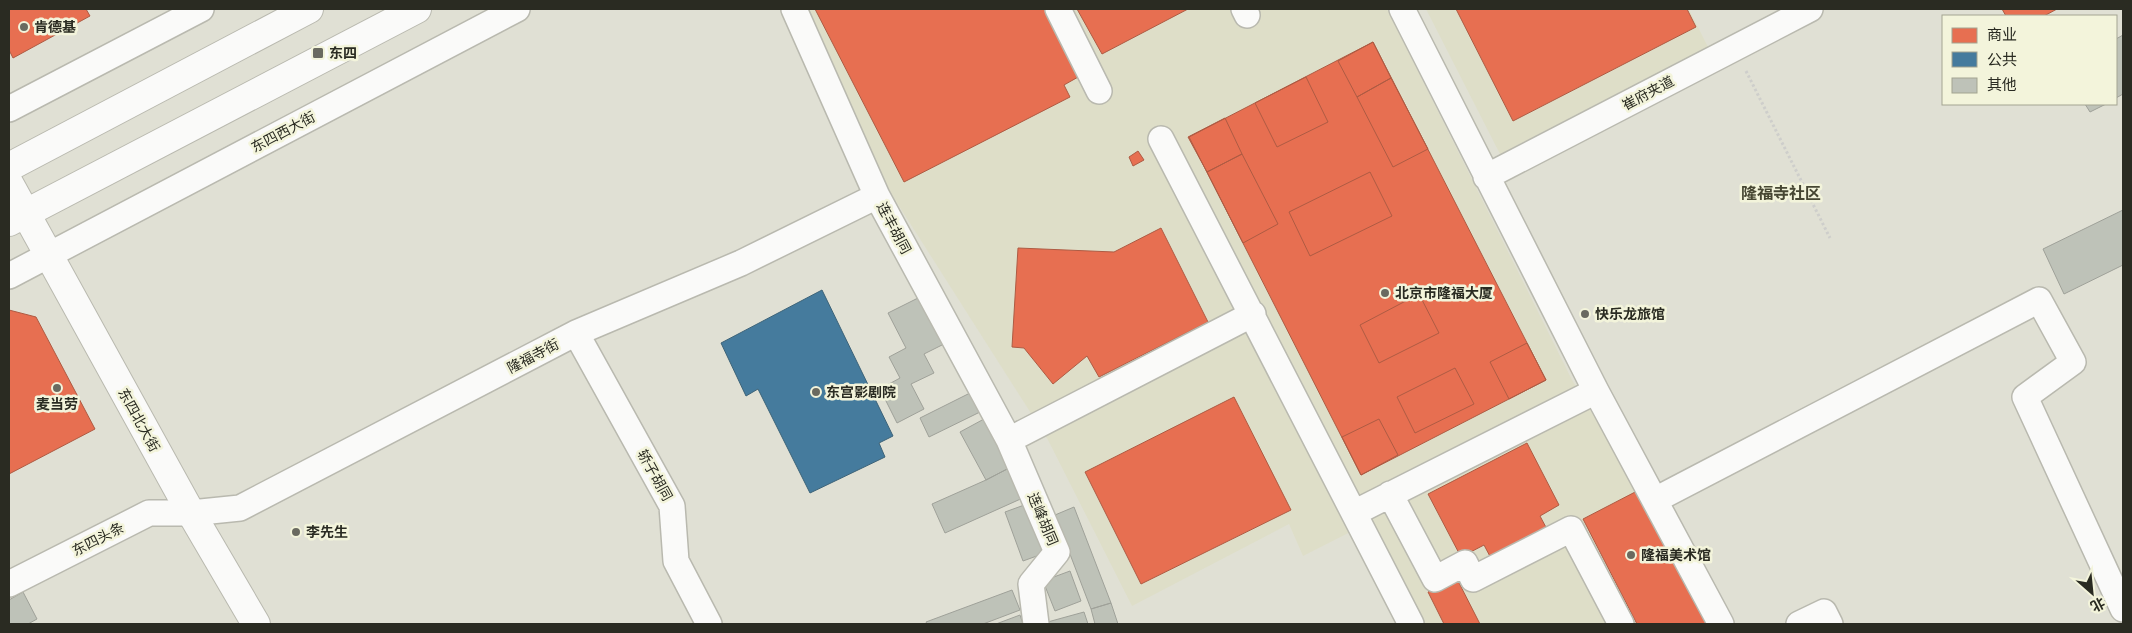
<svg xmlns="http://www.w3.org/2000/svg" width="2132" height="633" font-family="Mulish,'Noto Sans SC',sans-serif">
<rect width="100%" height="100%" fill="#e0e0d4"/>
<path fill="#dedec8" d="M804 9H1387L1572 380 1632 479 1708 624H1421L1370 522 1303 556 1289 524 1132 606 1048 440 892 195Z
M1426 9H1689L1708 47 1500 154Z"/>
<path fill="#e76f51" stroke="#ae5b43" d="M9 9H86L90 16 13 58 9 50Z
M815 9H1055L1087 72 1064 85 1070 97 904 182Z
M1077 9H1188L1102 54Z
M1456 9H1687L1696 27 1513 121Z
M2002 9H2057L2044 16H2006Z
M1373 42 1546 380 1361 475 1189 137Z
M1373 42 1391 78 1357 97 1338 61Z
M1306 77 1328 122 1277 147 1255 103Z
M1391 78 1428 149 1393 167 1357 97Z
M1225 118 1242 154 1207 172 1188 137Z
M1138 151 1144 160 1133 166 1129 157Z
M1242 154 1278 224 1243 243 1207 172Z
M1370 172 1392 216 1310 256 1289 212Z
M1161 228 1208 322 1099 377 1087 356 1053 384 1024 348 1012 347 1018 248 1114 252Z
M1419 294 1439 333 1379 363 1360 325Z
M9 310 36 317 95 429 9 474Z
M1527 343 1546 380 1509 399 1490 362Z
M1455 368 1474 404 1415 433 1397 397Z
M1234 397 1291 510 1141 584 1085 472Z
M1379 419 1398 455 1361 475 1342 437Z
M1527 443 1559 505 1540 516 1549 533 1493 562 1484 545 1461 557 1428 494Z
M1639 490 1708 624H1637L1583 519Z
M1456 577 1480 624H1444L1428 592Z"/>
<path fill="#457b9d" stroke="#3d6378" d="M822 290 893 436 879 443 885 457 810 493 758 389 746 396 721 343Z"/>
<path fill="#bec2b8" stroke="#9fa199" d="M2123 35V94L2116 98V39Z
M2085 104H2106L2090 112Z
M2123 210V265L2064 294 2043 249Z
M922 296 946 343 924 354 934 373 911 384 924 409 897 423 880 389 900 378 889 357 906 348 888 313Z
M970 393 980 412 929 437 920 418Z
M984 419 1011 467 986 480 960 432Z
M1011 467 1025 497 945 533 932 504 986 480Z
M1027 504 1045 553 1023 561 1005 512Z
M1074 507 1111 603 1091 609 1055 515Z
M1070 571 1081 601 1055 611 1043 581Z
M1012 590 1020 610 983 624H927L926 622Z
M23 592 37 619 28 624H9V600Z
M1111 603 1118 624H1095L1091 609Z
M1084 612 1088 624H1045L1044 623Z
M1020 615 1023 624H996Z"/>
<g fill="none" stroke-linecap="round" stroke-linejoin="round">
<defs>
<path id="minor" d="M794 9 877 196 1009 440 1057 552 1031 584 1036 624
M1058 9 1099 91
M1244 9 1247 15
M1402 9 1596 391 1721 624
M9 109 201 9
M1161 139 1411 624
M1486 177 1810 9
M9 276 517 9
M576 333 672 506 676 561 709 624
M1009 440 1253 314
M1390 494 1435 579 1465 563 1473 579 1571 529 1621 624
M1655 500 2039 300 2073 362 2025 397 2123 609
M1354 513 1596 391
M9 584 149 513H191L240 508 576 333 741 263 877 196
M1799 624 1824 612 1830 624"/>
<path id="major" d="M9 167 309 9
M9 183 191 513 256 624
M9 222 417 9"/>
</defs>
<use href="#minor" stroke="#b9b9af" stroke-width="28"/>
<use href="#major" stroke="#b9b9af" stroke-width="30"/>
<path stroke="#cececb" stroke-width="3" stroke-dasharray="2.5 2.5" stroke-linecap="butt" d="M1746 71 1830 238"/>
<use href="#minor" stroke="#fafaf9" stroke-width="25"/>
<use href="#major" stroke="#fafaf9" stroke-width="28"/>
</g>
<g fill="#6a6a60" stroke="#f3f4db" stroke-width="2">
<circle cx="24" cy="27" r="5"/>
<rect x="312" y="47" width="12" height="12" rx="2.5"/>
<circle cx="1385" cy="293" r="5"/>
<circle cx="1585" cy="314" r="5"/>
<circle cx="57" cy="388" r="5"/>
<circle cx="816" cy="392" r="5"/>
<circle cx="296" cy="532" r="5"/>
<circle cx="1631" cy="555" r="5"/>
</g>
<g text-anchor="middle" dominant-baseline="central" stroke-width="5" stroke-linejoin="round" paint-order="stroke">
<g font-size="14" font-weight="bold" fill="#2a2b22" stroke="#f3f4db" text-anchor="start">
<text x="34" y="27">肯德基</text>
<text x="329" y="53">东四</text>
<text x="1395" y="293">北京市隆福大厦</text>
<text x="1595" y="314">快乐龙旅馆</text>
<text x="826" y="392">东宫影剧院</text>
<text x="57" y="404" text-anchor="middle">麦当劳</text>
<text x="306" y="532">李先生</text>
<text x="1641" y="555">隆福美术馆</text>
</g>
<g font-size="14" fill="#2a2b22" stroke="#f3f4db">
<text transform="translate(1648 93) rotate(-28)">崔府夹道</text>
<text transform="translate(283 132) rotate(-28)">东四西大街</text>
<text transform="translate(894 228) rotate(62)">连丰胡同</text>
<text transform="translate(533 356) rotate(-28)">隆福寺街</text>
<text transform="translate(139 420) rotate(61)">东四北大街</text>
<text transform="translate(655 475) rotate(61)">轿子胡同</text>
<text transform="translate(1043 519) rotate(67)">连峰胡同</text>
<text transform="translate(98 539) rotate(-27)">东四头条</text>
</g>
<g font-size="16" font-weight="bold" fill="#464632" stroke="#f3f4db">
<text x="1781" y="193">隆福寺社区</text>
</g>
</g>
<rect width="2132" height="633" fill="none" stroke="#2a2b22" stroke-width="20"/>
<rect x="1942" y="15" width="175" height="90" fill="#f3f4db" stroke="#a3a491"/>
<rect x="1952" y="28" width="25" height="15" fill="#e76f51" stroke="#a3a491"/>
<text x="1987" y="40" font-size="15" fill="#2a2b22">商业</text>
<rect x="1952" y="52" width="25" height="15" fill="#457b9d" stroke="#a3a491"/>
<text x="1987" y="65" font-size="15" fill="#2a2b22">公共</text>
<rect x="1952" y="78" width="25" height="15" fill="#bec2b8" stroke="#a3a491"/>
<text x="1987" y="90" font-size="15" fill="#2a2b22">其他</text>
<g transform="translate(2092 593) rotate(153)" stroke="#f3f4db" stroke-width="4" paint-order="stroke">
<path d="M0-4L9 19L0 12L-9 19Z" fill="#2a2b22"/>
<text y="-8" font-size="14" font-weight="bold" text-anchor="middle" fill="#2a2b22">北</text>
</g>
</svg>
